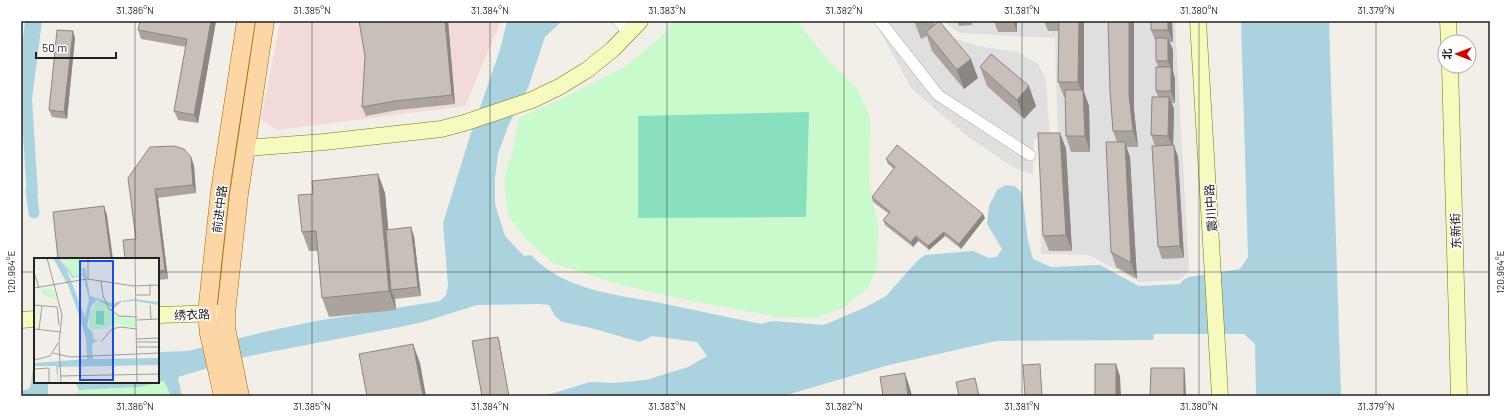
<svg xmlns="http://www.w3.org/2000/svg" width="1511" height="417" font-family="Barlow,'Noto Sans SC',sans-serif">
<rect width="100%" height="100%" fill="#f2efe9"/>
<path fill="#e0dfdf" d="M874 21H940L953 38 978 46 1018 52 1039 65 1046 81 1050 138 1034 139 1033 175 1013 167 967 136 912 89Z
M944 21H1175L1189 271 1179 280 1139 282 1089 255 1041 254 1039 144 1058 142 1055 38 960 33 945 23Z"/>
<path fill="#f2dad9" d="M280 21H501L465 106 277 130 261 120Z"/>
<path fill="#c8facc" d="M674 21H797L827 59 857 88 870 118 869 181 878 226 877 268 868 288 843 308 815 318 779 317 697 302 646 291 605 280 553 263 527 240 509 217 504 179 514 146 519 118 555 102 626 66 662 36Z
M164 381 171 396H71L79 390 140 387Z"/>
<path fill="#88e0be" d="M809 112 806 217 638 218V116Z"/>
<path fill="#aad3df" d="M25 21H42L32 99 38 194 33 205 27 196 21 104V58Z
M507 21H562L545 37 528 88 508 126 498 154 495 179V204L505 236 524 256 531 255C563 290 617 295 661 303 694 310 727 317 761 324L772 321 824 325 866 307 886 296 918 260 925 255 973 251 989 258 997 257 1002 249 987 224 989 206 997 190 1005 185 1015 186 1022 193 1028 241 1033 259 1051 267 1100 265 1139 286 1180 284 1183 280 1189 277 1240 269 1248 257 1241 21H1329L1341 396H1256L1255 344 1244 334H1154L1153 340 996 341 889 365 783 396H544L590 382 613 383 646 380 688 367 707 356 697 342 652 336 640 342 591 328 562 322 555 316 549 305 538 304 477 305 423 322 400 327 249 356 178 377 182 396H171L164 381 140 387 79 390 75 382H158V352L188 351 264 332 316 321 440 301 446 295 448 286 443 223 471 133 500 50Z
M35 362V382H48V396H21V391L29 389C33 380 31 371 35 362Z"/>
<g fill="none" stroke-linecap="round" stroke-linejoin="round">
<path stroke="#aad3df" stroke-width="11" d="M31 190 34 213"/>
<defs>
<path id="street" d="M618 21 629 33
M880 21 938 95 1030 155"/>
<path id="secondary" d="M1198 21 1220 396
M1448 21 1449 42
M1450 66 1459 396
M246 148 324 142 441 129 464 123 532 100 559 87 587 70 613 49 640 21
M158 315 220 313
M21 320 35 319"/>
<path id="primary" d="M223 396 209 334 207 313 220 191 246 21
M240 396 226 328V313L239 194 265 21"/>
</defs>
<use href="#street" stroke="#a9a9a9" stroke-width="12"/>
<use href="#secondary" stroke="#707d05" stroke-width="17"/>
<use href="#primary" stroke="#a06b00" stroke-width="19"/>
<use href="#street" stroke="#fff" stroke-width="11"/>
<use href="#secondary" stroke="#f7fabf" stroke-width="16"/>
<use href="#primary" stroke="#fcd6a4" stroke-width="18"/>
</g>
<path fill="#aba49e" d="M216 21 198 123 178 120 174 111 186 47 141 39 138 30Z
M359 21H448L455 104 398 110 366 116 362 107 365 56Z
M914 21H933L935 25 978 78 964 89 932 51 927 36 921 39Z
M957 21H972V25L959 26Z
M994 21H1017V32H998Z
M1044 21H1083L1084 23V92L1089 106 1090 152H1071L1066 136 1065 97H1064L1058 82 1059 31H1048Z
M1134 21V110L1138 147H1126L1130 157 1137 279 1116 267 1111 252 1117 142 1113 131Z
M1172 21 1173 42H1169L1173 50V71L1175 79V103H1172L1174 109 1173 145 1178 157 1184 258 1162 259 1158 247 1155 146 1151 135 1158 97 1156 91 1158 67 1156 61V42L1151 30Z
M75 38 67 119 52 117 49 110Z
M980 67 1036 106 1024 119 987 86Z
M1060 133 1066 149 1072 251H1049L1043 236Z
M191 157 194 166 196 193 158 198 168 279 158 280V259L136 239 128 178Z
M886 159 985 218 961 249 945 236 929 250 918 241 913 247 885 225 883 220 889 214 873 202 872 197 894 169 888 164Z
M378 174 385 193 388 230 414 236 421 296 395 299 396 310 329 317 322 298 318 251H309L302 232 313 194Z"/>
<path fill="#8b8681" d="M211 21H216L198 123 194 115Z
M445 21H448L455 104 452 95Z
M1013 21H1017V32Z
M1079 21H1083L1084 23V92L1089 106 1090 152 1085 136 1083 96 1078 82Z
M1129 21H1134V110L1138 147 1133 131 1129 95Z
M1168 21H1172L1173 42 1168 30Z
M73 31 75 38 67 119 64 112Z
M1168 38 1173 50V71L1175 79V103L1171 91V69L1168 61Z
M971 59 978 78 964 89 957 70Z
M1029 86 1036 106 1024 119 1017 100Z
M1169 97 1174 109 1173 148 1168 136Z
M1060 133 1066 149 1072 251 1066 235Z
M1125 142 1130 157 1137 279 1131 263Z
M1174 145 1178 157 1184 258 1180 246Z
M191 157 194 166 196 193 193 185Z
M378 174 385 193 394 290H391L395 299 396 310 389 291Z
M155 189 158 198 168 279 165 270Z
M104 206 107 215 113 259H111Z
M983 214 985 218 961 249 959 244Z
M411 227 414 236 421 296 418 287Z
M944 232 945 236 929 250 928 246Z
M916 236 918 241 913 247 911 242Z
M498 337 499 339 509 396Z
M413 344 420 363 426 396H423Z
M1116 364 1120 376 1121 396H1116Z
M1184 368 1185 373 1186 396H1184Z
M905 373 910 388 912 396H908Z"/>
<path fill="#c7bfb8" stroke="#8b8681" d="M140 21H211L194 115 174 111 187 39 138 30Z
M359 21H445L452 95 395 101 362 107 365 56Z
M939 21 971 59 957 70 926 32Z
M1059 21H1079L1078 82H1058Z
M1108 21H1129V95L1133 131H1113L1110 91Z
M1151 21H1168V30H1151Z
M57 30 73 31 64 112 49 110Z
M1156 38H1168V61H1156Z
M991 54 1029 86 1017 100 980 67Z
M1156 67H1171V91H1156Z
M1065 90H1083L1085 136H1066Z
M1152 97H1169L1168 136 1151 135Z
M1038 133H1060L1066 235 1043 236Z
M1106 142H1125L1131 263 1111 252Z
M897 145 983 214 959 244 944 232 928 246 916 236 911 242 883 220 890 212 872 197 895 167 886 159Z
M1174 145 1180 246 1158 247 1152 146Z
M174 146 184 149 191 157 193 185 155 189 165 270 158 271V259H125L123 240 136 239 128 178 150 147Z
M378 174 389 291 322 298 316 231 302 232 298 195 313 194 312 181Z
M104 206 111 259H58L53 212Z
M411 227 418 287 391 290 386 230Z
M498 337 509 396H482L472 341Z
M413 344 423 396H367L359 354Z
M1040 364 1042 396H1025L1023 365Z
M1095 364H1116V396H1095Z
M1151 368H1184V396L1150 395Z
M905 373 908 396H883L880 377Z
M975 378 979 396H959L956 382Z"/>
<path fill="none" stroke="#222" stroke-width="1" stroke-opacity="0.45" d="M135 21V259M312 21V396M490 21V396M667 21V396M844 21V396M1022 21V396M1199 21V396M1376 21V396M21 272H35M158 272H1490M135 382V396"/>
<g text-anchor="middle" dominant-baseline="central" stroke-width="3" stroke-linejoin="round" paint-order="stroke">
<g font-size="12" fill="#222" stroke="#fff">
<text transform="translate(1210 208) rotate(-94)">震川中路</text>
<text transform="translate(219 209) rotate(-83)">前进中路</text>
<text transform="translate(1455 231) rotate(-92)">东新街</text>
<text transform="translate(192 314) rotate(-2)">绣衣路</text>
</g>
</g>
<g transform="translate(34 258)">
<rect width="125" height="125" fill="#f2efe9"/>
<path d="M47 0 49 16 40 19 29 0ZM6 31H19L22 41 9 37ZM62 43 70 44 80 58 101 61V70L79 65 70 71H56L55 58Z" fill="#c8facc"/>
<path d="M62 53H70V67L62 66Z" fill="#88e0be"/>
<path d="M19 0H25L32 10 51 59 55 41 49 18 38 20 27 0 40 19 49 16 48 10H51L56 38 80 46 82 44 100 41 125 44V47L101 43 85 44 79 50 63 42 57 48 53 68 59 76V81L64 82 58 86 59 101 125 100V107L24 109V125L22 108H0V105L53 101 52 81 46 60 34 27Z" fill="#aad3df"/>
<path fill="none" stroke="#9f9d99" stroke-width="1" d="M13 0 28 57 25 85 27 125M54 0V21M101 0 103 125M0 14 5 30M67 23 69 38 75 51 85 58 103 59M0 30 53 21 100 28 125 27M102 37H116V26M0 47 23 49 25 67M116 47 117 61M76 53 87 43M103 62 125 61M0 71 27 74M5 71 8 48M103 81 125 80M67 84 78 71 86 69 103 71M103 84H125M103 89H125M19 95 36 99 125 95M0 102 16 98 24 85M0 111 15 110V125M26 118 125 116"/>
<path fill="#1d4ed8" fill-opacity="0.15" stroke="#1d4ed8" stroke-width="2" d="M46 3H79V122H46Z"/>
<rect width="125" height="125" fill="none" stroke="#222" stroke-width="2"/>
</g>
<rect width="1511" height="417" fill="none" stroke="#ffffff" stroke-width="44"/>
<g transform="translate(1457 54) rotate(270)"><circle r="19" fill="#ffffff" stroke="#a7a7a7"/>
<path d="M0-3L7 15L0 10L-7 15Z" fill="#d40000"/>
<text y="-6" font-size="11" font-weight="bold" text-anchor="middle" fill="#222222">北</text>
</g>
<path d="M36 52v6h80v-6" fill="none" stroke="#222222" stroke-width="2"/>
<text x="42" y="52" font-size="12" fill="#222222" stroke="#ffffff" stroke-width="3" paint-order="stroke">50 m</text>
<rect x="22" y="22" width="1467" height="373" fill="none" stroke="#222" stroke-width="1.5"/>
<g font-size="10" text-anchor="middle" fill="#222">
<text x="135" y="14">31.386°N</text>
<text x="312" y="14">31.385°N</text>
<text x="490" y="14">31.384°N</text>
<text x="667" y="14">31.383°N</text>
<text x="844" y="14">31.382°N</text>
<text x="1022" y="14">31.381°N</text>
<text x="1199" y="14">31.380°N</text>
<text x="1376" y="14">31.379°N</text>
<text transform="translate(1500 272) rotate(-90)" y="4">120.964°E</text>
<text transform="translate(11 272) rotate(-90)" y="4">120.964°E</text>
<text x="135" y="410">31.386°N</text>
<text x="312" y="410">31.385°N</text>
<text x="490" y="410">31.384°N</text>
<text x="667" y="410">31.383°N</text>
<text x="844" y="410">31.382°N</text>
<text x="1022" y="410">31.381°N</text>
<text x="1199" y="410">31.380°N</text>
<text x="1376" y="410">31.379°N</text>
</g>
</svg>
